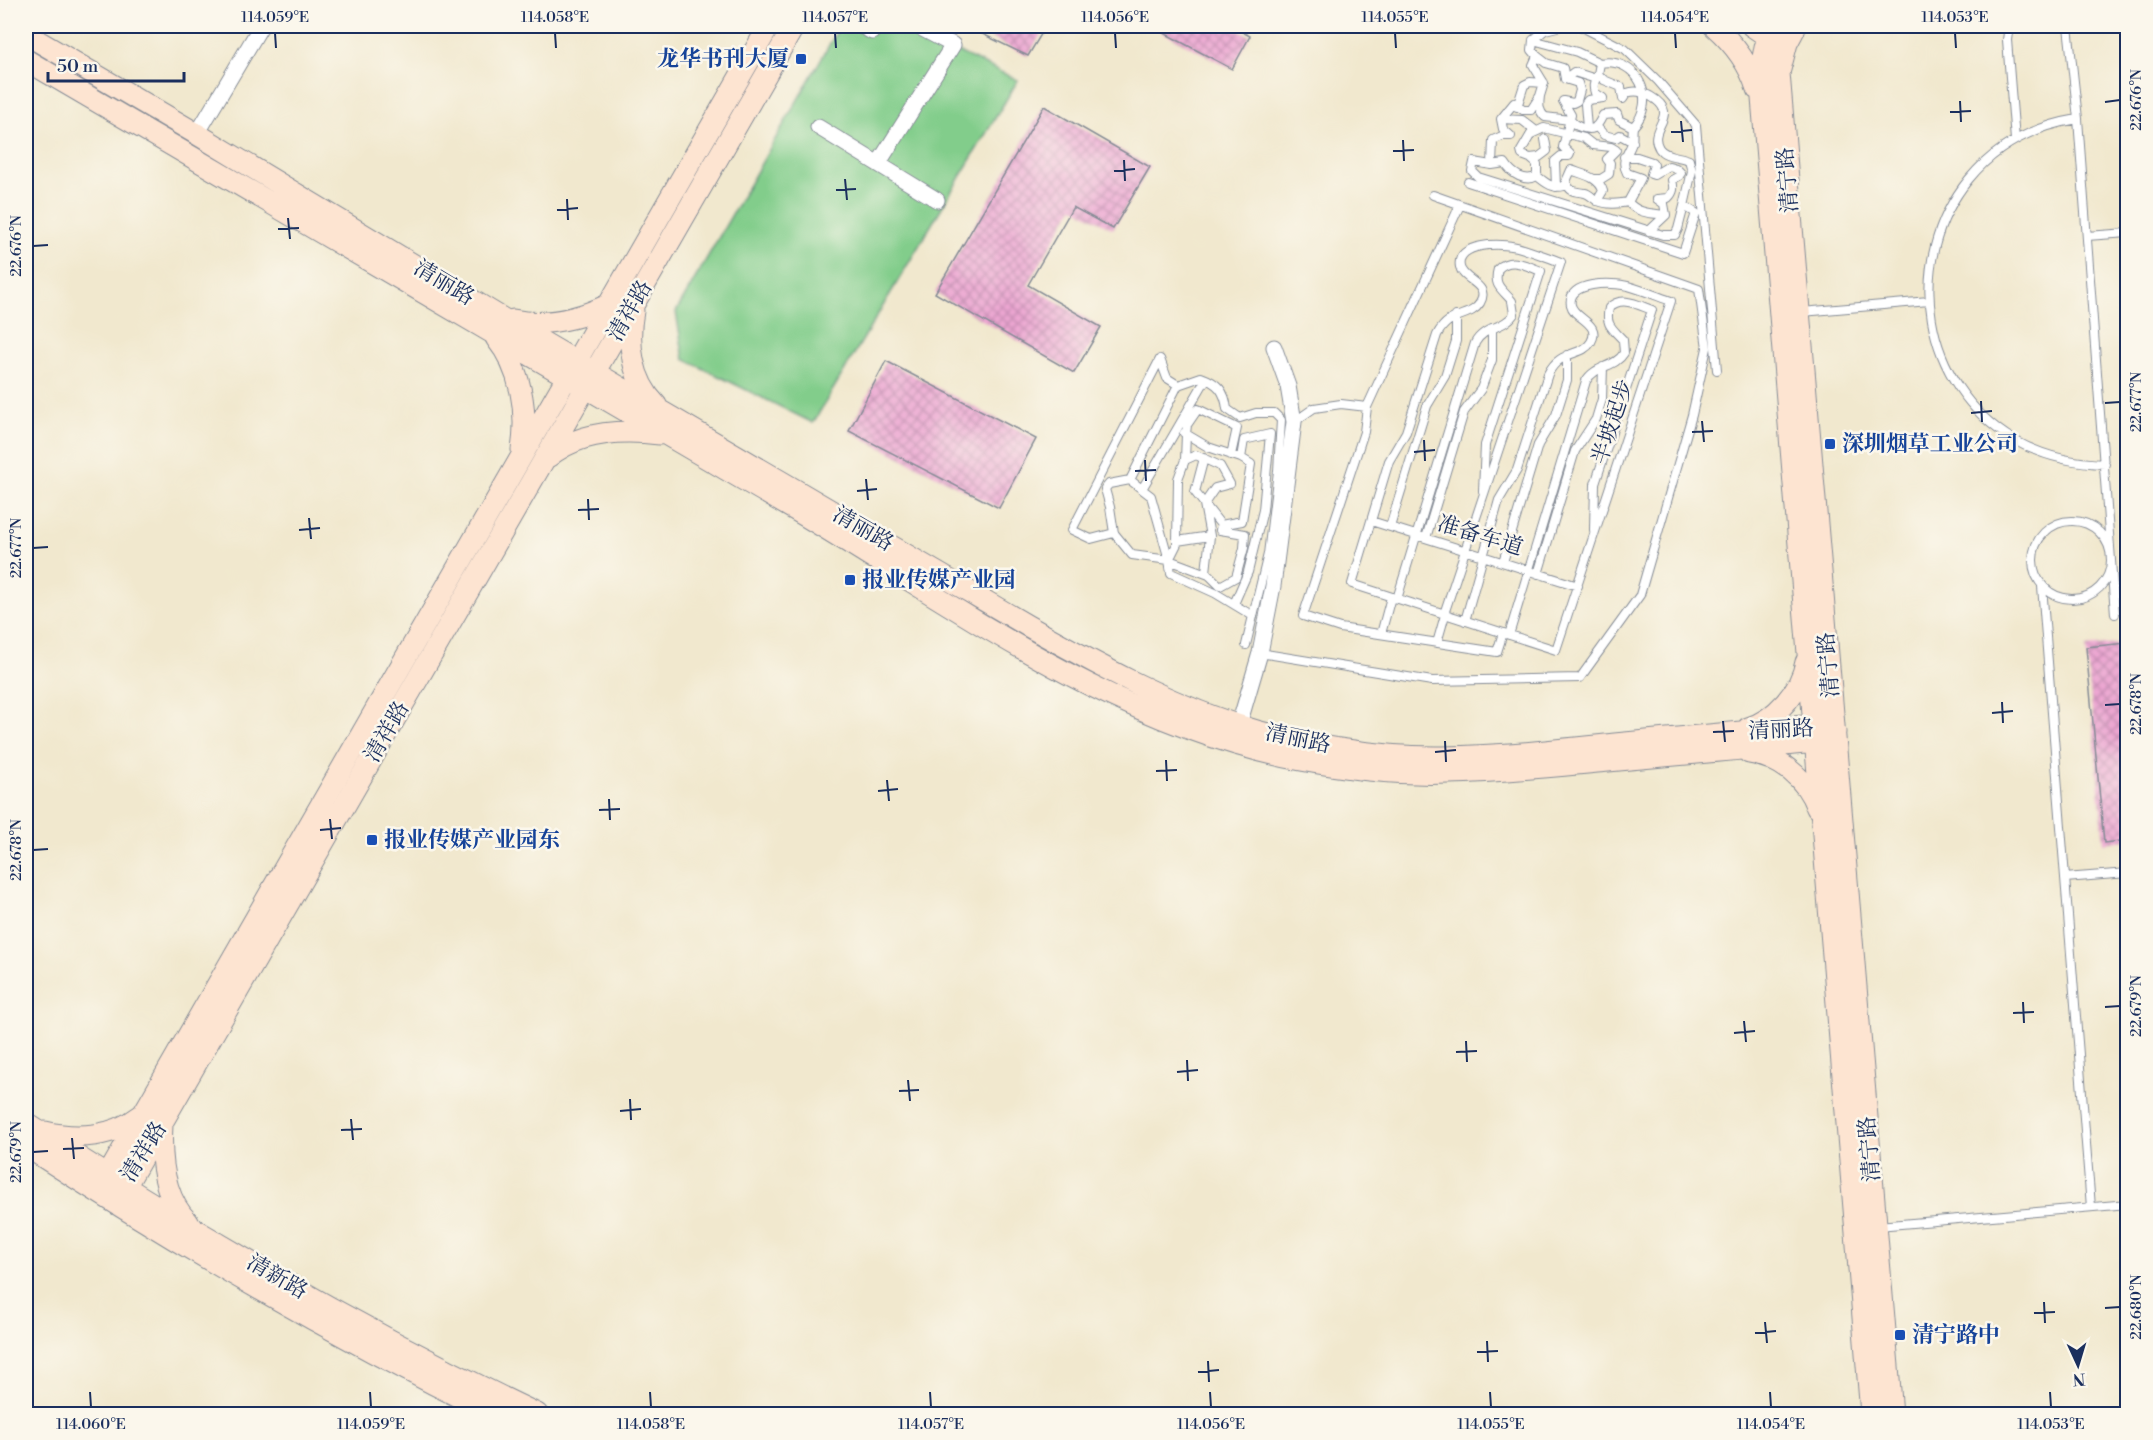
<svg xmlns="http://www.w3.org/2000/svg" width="2153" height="1440" font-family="'Libre Bodoni','Noto Serif SC',serif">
<defs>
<pattern id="building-cross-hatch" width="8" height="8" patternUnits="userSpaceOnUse" patternTransform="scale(1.5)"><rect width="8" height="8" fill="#eca6d1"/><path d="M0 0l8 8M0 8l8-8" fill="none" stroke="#be88ad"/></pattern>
</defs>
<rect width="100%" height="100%" fill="#fbf7ec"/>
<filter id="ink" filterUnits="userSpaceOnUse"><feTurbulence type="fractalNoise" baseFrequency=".0167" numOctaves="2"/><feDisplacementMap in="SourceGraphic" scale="12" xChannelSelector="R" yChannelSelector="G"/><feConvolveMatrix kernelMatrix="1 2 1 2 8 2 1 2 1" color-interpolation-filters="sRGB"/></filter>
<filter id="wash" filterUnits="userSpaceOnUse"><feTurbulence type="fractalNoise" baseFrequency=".008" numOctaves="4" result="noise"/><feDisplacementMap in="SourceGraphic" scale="24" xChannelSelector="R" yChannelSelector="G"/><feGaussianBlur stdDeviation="1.35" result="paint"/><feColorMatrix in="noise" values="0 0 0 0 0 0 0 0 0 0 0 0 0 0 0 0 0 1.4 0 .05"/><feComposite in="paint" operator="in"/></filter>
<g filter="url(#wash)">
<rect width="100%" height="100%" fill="#f1e8ce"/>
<path fill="#82cd8b" stroke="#4e7e74" stroke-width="1.5" d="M840 26H903L1018 80 813 423 684 359 676 312Z"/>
<g id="blocks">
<path fill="url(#building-cross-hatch)" d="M966 26H1046L1028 56Z
M1151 26H1231L1250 36 1232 69Z
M1044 106 1150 167 1113 229 1073 207 1028 285 1101 327 1074 373 935 293Z
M886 361 1036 439 999 508 849 431Z
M2127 643V840L2104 843 2086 647Z"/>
</g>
</g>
<g filter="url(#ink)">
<use href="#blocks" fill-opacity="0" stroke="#868c96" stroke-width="1.5"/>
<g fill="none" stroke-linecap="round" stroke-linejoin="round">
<defs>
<path id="lane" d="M2009 26 2007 40 2015 140
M2068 26 2078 119 2115 614
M1533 40 1545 30 1561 26H1580L1625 49 1658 81 1696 125 1717 370
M1537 56 1532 50 1533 40 1577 52 1600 63
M1598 74 1600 63C1638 56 1658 101 1633 127
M1540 96 1544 83 1533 65 1537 56 1546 63 1563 68 1565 79 1574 72 1596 79
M1517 107 1524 85 1530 82 1544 83
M1501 119 1522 120 1536 131
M2078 119C2035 126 1997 145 1969 179 1902 261 1922 385 2014 440 2042 456 2073 463 2105 464
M1596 126 1604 135 1616 138 1620 135 1633 142
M1587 128 1585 104 1588 100 1603 98 1595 93C1592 84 1595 82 1598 74L1604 80 1621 87 1623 99 1627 93C1636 90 1642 92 1650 96 1683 115 1646 127 1659 148 1664 157 1680 156 1689 160L1692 171 1684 206
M1624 157H1637L1652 162 1654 165 1651 174 1654 175 1669 166 1676 168 1681 173 1679 176 1672 180C1674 188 1674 192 1668 198L1657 199 1664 204 1666 215 1649 231
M1530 158 1539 157 1547 151 1545 139
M1492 165 1493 140 1502 136H1511L1503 129 1501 119 1514 103 1523 110H1531L1540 96C1539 105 1538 110 1545 117L1570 120C1575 126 1586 131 1594 128 1598 126 1601 119 1603 115L1617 114 1619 120 1633 127C1632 132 1633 139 1632 143 1628 155 1620 160 1627 173L1641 178 1628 202C1618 204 1607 205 1598 201 1593 199 1590 194 1585 193 1575 191 1570 193 1566 182
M1537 176C1546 183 1552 189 1564 186L1571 170C1584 175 1599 177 1603 191L1597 201
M1468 182 1683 253 1696 213 1684 206 1678 229 1675 235H1663L1478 177 1472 171 1474 162 1492 165 1505 163C1512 174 1525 183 1537 176V164L1530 158 1522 155 1521 151 1531 134 1544 128 1584 138 1593 145 1611 147 1616 150 1607 159 1610 163 1609 174 1601 179H1594
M1556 187 1555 161 1561 156H1569L1570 154 1563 147 1571 115 1563 101 1573 103 1577 101 1580 90 1578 83 1565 79
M1628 202C1638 214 1651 213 1666 215
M2087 236 2128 233
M1802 312 1929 301
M1367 407 1364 432 1303 616 1340 628 1497 652 1503 633
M1294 422 1314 408 1341 404 1367 407 1460 205
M1184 433 1186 434 1185 460
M1231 455 1237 428 1198 409 1187 425 1186 434 1208 447 1241 458
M1204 458 1195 492 1221 525
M1130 480 1178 385
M1142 489 1206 379
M2033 560a39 39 0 1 1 78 0a39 39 0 1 1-78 0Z
M1371 521 1578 586
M1390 527 1427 406 1445 376 1456 341V316
M1114 533 1132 555 1169 560 1209 575
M1426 538 1464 412 1481 389 1492 360V328
M1177 541 1210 536
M1169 560 1171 573 1215 593 1253 616
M1503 562 1538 445 1556 415 1567 380V355
M1538 574 1575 451 1596 419 1602 399 1603 367
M2042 586 2091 1207
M1397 599 1475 343C1484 326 1504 329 1514 314L1512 301C1502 289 1493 286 1498 269 1511 256 1527 266 1541 271L1485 445 1483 491
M1234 604 1248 572 1263 510 1270 434 1244 440 1241 458 1251 464 1242 521 1221 525 1220 530 1245 534 1244 548 1236 577 1220 586 1206 572 1210 536 1204 504 1215 488 1230 484 1220 466 1196 455 1185 460 1178 479 1177 544 1169 560 1151 496 1130 480 1109 484 1105 489 1110 507 1114 533 1091 539 1072 530 1160 359 1167 378 1178 385 1201 377C1218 383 1225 391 1227 409L1240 418 1256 413H1274L1281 420 1278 471 1268 554 1246 645
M1444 614 1561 262C1546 257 1532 251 1517 247 1502 243 1455 242 1460 267 1463 281 1491 284 1480 303 1470 319 1450 310 1437 335L1406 432 1389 461 1352 584C1420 606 1488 628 1556 650L1671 301C1657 296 1642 290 1628 286 1613 282 1566 281 1571 305 1574 319 1602 323 1591 342 1582 357 1560 349 1548 374L1517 470 1499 500 1465 621
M1381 634 1391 597
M1509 635 1586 381C1595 365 1615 368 1624 353L1623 340C1612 328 1605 325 1609 308 1621 295 1638 305 1652 310L1595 484 1594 530
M1437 643 1445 615
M1260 653 1432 681 1580 678 1640 595 1692 415 1707 348 1699 289 1433 195
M2065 878 2128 873
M1878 1226 2128 1204"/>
<path id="street" d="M861 26 872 32
M818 127 937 200
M197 134 261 26
M878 164 953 45 917 26
M1236 735 1260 653 1273 586 1294 422 1288 386 1274 347"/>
<path id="secondary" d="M1714 26C1733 43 1749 63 1757 89
M1752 26 1780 45
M1776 26 1765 47 1760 74 1871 1414
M1796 26 1787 43 1779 73 1892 1414
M26 34 197 134 500 317 1028 626C1096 664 1163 701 1237 725 1298 745 1379 758 1443 757 1501 756 1558 750 1615 744 1681 738 1748 731 1814 725L1835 732
M26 60C283 211 540 360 797 511 957 606 1114 725 1301 760 1349 769 1400 775 1449 773 1502 772 1555 766 1608 761 1677 755 1746 749 1815 742L1835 732
M633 311C627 343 632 381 656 405
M513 320C547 327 578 319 608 305
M496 338C521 369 528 410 522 450
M548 457C579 431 621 429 660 434
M1748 728C1775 720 1801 691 1806 662
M1749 753C1780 758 1806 777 1817 808
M26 1123C190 1231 360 1330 537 1414
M162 1125C160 1159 163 1197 188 1222
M45 1132C78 1140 113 1137 140 1116
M26 1146C176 1244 332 1334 493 1414
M107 1197 125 1187 794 26
M107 1197 108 1175 769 26"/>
</defs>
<use href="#lane" stroke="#868c96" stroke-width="10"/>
<use href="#street" stroke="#868c96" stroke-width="17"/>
<use href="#secondary" stroke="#868c96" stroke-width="23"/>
<use href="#lane" stroke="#fff" stroke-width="8"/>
<use href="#street" stroke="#fff" stroke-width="15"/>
<use href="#secondary" stroke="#fde4d1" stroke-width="21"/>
</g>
</g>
<path fill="none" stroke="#1b2f5e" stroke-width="2" d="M275 33 276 48M555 33 556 48M835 33 836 48M1115 33 1116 48M1395 33 1396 48M1675 33 1676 48M1955 33 1956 48M1960 101 1961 122M2105 102 2120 100M1950 112 1971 111M1681 121 1683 142M1671 132 1692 130M1403 140 1404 161M1393 151 1414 150M1124 160 1125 181M1114 171 1135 169M845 179 847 200M836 190 856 189M567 199 568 220M557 210 578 208M288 218 290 239M278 229 299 228M33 246 48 245M1981 401 1982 422M2105 403 2120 402M1971 413 1992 411M1702 421 1704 442M1692 432 1713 431M1424 440 1425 461M1414 452 1435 450M1145 460 1146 481M1135 471 1156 470M866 479 868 500M857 491 877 489M588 499 589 520M578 510 599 509M309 518 311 539M299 530 320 528M33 548 48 547M2002 702 2003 723M2105 705 2120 704M1992 713 2013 711M1723 721 1725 742M1713 732 1734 731M1445 741 1446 762M1435 752 1456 750M1166 760 1167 781M1156 771 1177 770M887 780 889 801M878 791 898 789M609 799 610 820M599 810 620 809M330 819 332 839M320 830 341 828M33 850 48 849M2023 1002 2024 1023M2105 1007 2120 1006M2013 1013 2034 1012M1744 1021 1746 1042M1734 1033 1755 1031M1466 1041 1467 1062M1456 1052 1477 1051M1187 1060 1188 1081M1177 1072 1198 1070M908 1080 910 1101M899 1091 919 1090M630 1099 631 1120M620 1111 641 1109M351 1119 353 1140M341 1130 362 1129M72 1138 74 1159M63 1149 84 1148M33 1152 48 1151M2044 1302 2045 1323M2105 1308 2120 1307M2034 1313 2055 1312M1765 1322 1767 1343M1755 1333 1776 1331M1487 1341 1488 1362M1477 1352 1498 1351M1208 1361 1209 1382M1198 1372 1219 1370M90 1392 91 1407M370 1392 371 1407M650 1392 651 1407M930 1392 931 1407M1210 1392 1211 1407M1490 1392 1491 1407M1770 1392 1771 1407M2050 1392 2051 1407"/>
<g fill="#1a4fb4" stroke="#fbf7ec" stroke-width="2">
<rect x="795" y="53" width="12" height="12" rx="3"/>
<rect x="1824" y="438" width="12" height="12" rx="3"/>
<rect x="844" y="574" width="12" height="12" rx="3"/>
<rect x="366" y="834" width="12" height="12" rx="3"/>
<rect x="1894" y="1329" width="12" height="12" rx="3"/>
</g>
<g text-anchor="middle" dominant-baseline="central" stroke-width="5" stroke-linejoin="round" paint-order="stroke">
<g font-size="22" font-weight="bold" fill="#164399" stroke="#fbf7ec" text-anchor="start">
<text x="789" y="59" text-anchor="end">龙华书刊大厦</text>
<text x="1842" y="444">深圳烟草工业公司</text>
<text x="862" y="580">报业传媒产业园</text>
<text x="384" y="840">报业传媒产业园东</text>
<text x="1912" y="1335">清宁路中</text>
</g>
<g font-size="22" fill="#1b2f5e" stroke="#fbf7ec">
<text transform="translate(1788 180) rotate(-95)">清宁路</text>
<text transform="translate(444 283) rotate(31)">清丽路</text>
<text transform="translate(630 311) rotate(-60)">清祥路</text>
<text transform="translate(1613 422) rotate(-72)">半坡起步</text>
<text transform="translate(863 529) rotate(30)">清丽路</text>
<text transform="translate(1480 536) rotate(17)">准备车道</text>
<text transform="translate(1829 665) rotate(-95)">清宁路</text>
<text transform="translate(1781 730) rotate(-3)">清丽路</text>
<text transform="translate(387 732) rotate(-60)">清祥路</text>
<text transform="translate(1298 739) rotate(12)">清丽路</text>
<text transform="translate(1870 1149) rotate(-95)">清宁路</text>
<text transform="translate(144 1152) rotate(-58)">清祥路</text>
<text transform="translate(277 1277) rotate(30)">清新路</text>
</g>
</g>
<rect width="2153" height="1440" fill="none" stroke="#fbf7ec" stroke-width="66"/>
<g transform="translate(2078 1365) rotate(176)" stroke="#fbf7ec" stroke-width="4.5" paint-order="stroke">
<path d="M0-4.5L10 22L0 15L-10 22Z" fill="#1b2f5e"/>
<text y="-9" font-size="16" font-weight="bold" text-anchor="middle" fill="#1b2f5e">N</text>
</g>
<path d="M48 72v9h136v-9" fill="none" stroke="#1b2f5e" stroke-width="3"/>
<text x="57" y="72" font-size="18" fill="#1b2f5e" stroke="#fbf7ec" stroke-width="4.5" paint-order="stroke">50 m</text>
<rect x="33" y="33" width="2087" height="1374" fill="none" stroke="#1b2f5e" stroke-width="2"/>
<g font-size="15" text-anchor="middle" fill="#1b2f5e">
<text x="275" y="22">114.059°E</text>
<text x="555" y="22">114.058°E</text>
<text x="835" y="22">114.057°E</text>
<text x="1115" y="22">114.056°E</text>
<text x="1395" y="22">114.055°E</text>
<text x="1675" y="22">114.054°E</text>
<text x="1955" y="22">114.053°E</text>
<text transform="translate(2136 100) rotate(-90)" y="5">22.676°N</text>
<text transform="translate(16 246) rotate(-90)" y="5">22.676°N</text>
<text transform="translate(2136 402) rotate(-90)" y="5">22.677°N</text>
<text transform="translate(16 548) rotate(-90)" y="5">22.677°N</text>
<text transform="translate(2136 704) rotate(-90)" y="5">22.678°N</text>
<text transform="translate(16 850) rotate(-90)" y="5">22.678°N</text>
<text transform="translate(2136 1006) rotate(-90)" y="5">22.679°N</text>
<text transform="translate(16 1152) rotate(-90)" y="5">22.679°N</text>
<text transform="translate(2136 1307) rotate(-90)" y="5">22.680°N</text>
<text x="91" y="1429">114.060°E</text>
<text x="371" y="1429">114.059°E</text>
<text x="651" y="1429">114.058°E</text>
<text x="931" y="1429">114.057°E</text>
<text x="1211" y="1429">114.056°E</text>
<text x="1491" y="1429">114.055°E</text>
<text x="1771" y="1429">114.054°E</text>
<text x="2051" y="1429">114.053°E</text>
</g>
</svg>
